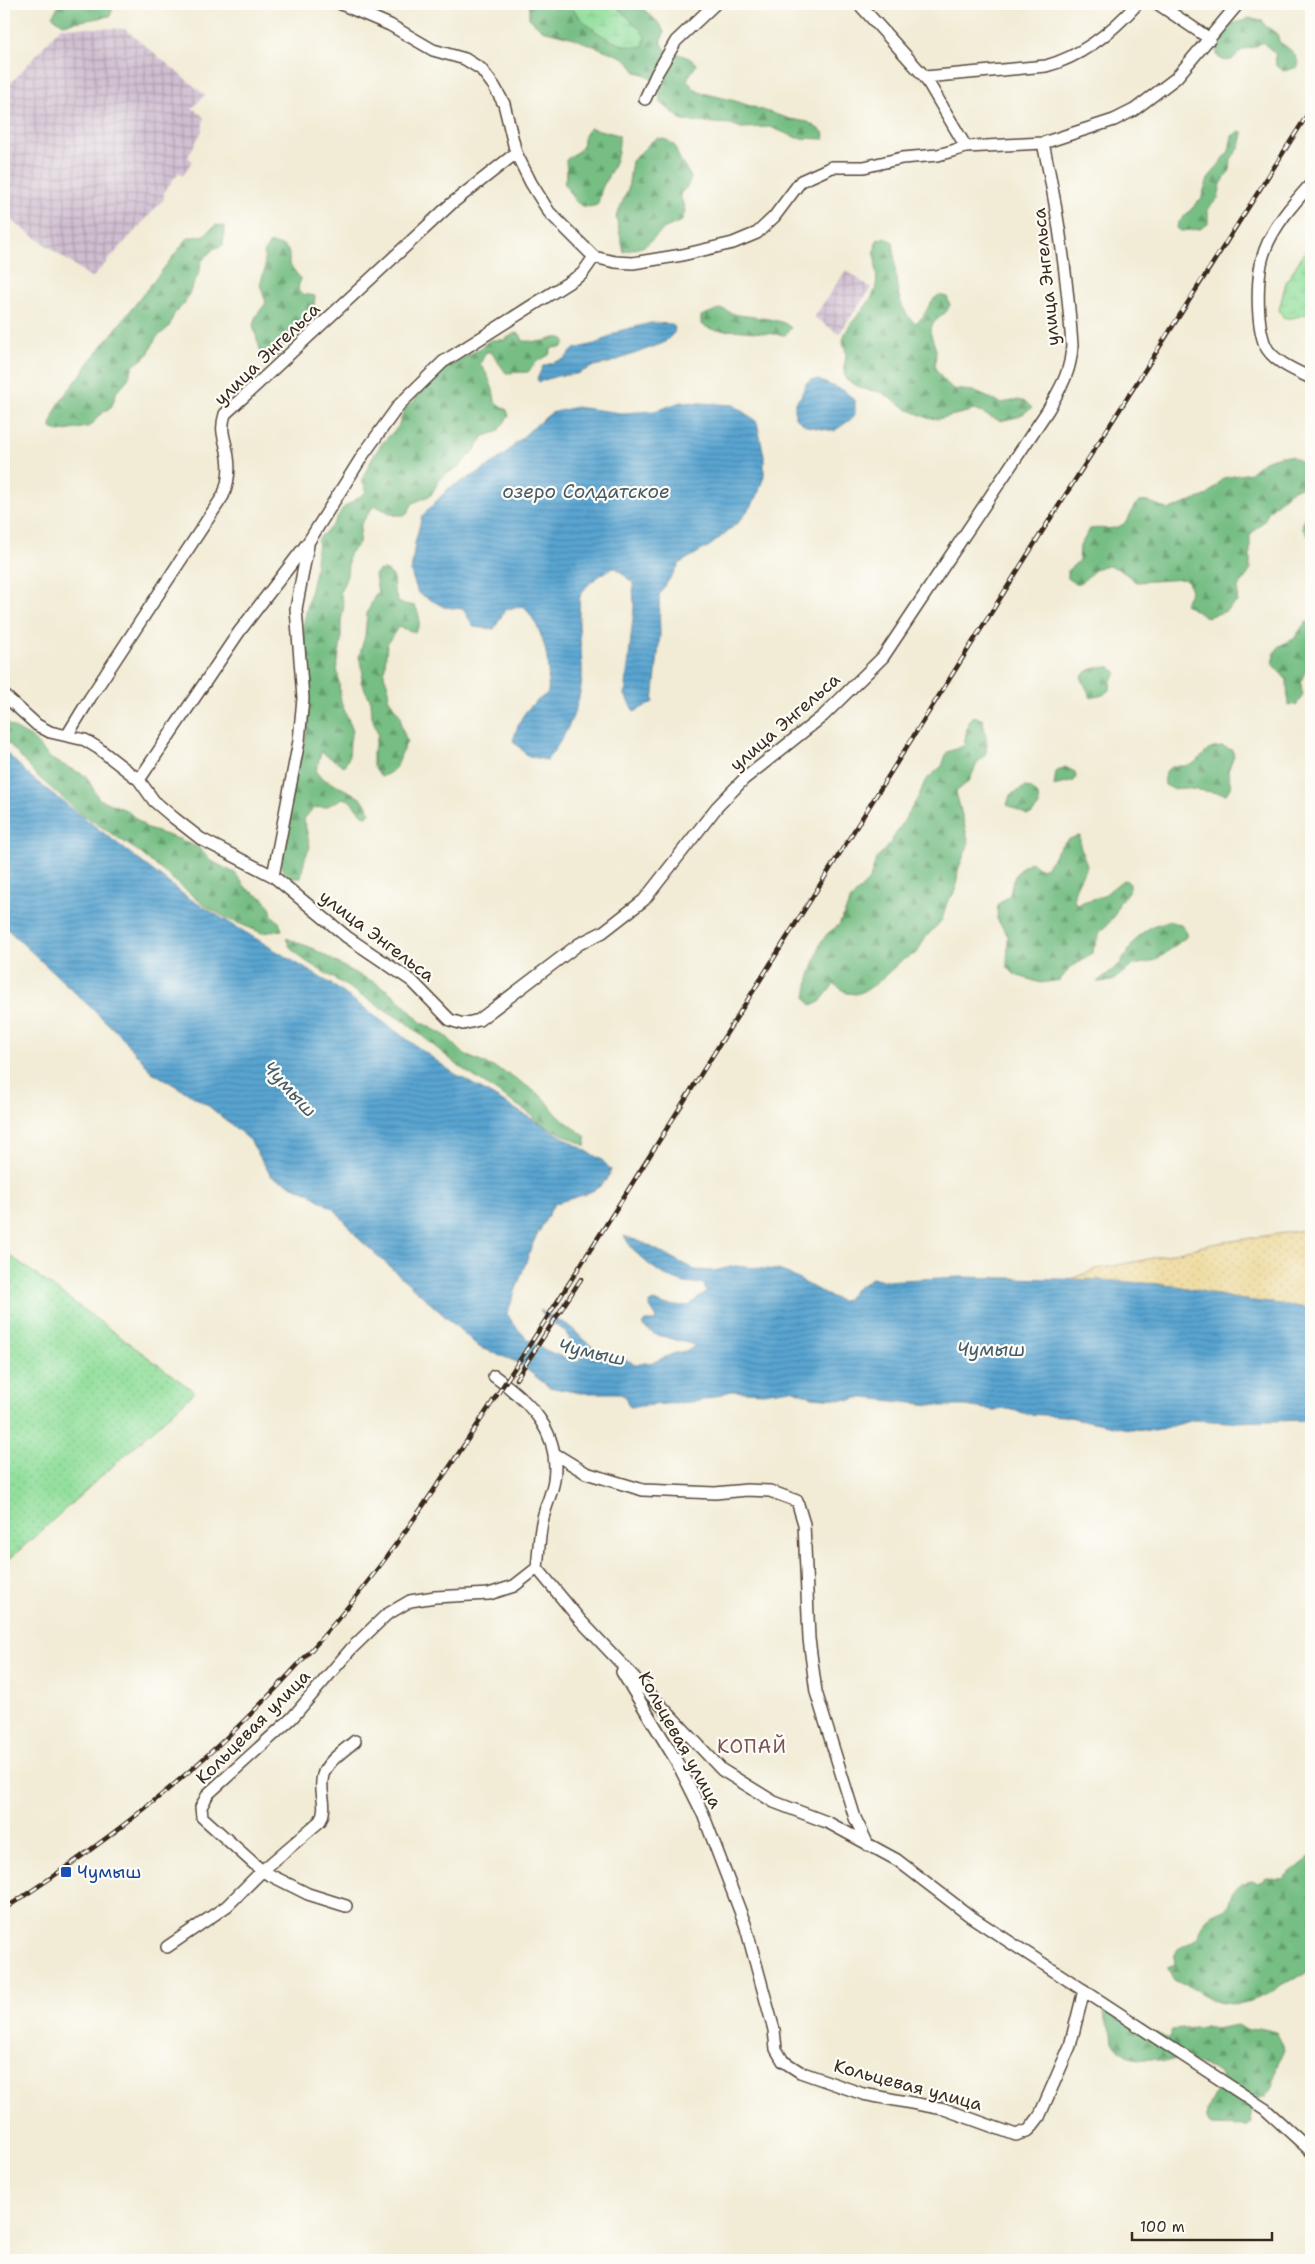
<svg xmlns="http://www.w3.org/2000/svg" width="1315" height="2264" font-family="'Shantell Sans',sans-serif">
<defs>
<pattern id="industrial-grid" width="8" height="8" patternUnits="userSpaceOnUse" patternTransform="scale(1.25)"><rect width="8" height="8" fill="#cfbdd0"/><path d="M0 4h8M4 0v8" fill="none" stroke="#a99aa8"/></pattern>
<pattern id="forest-firs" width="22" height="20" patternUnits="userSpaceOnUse" patternTransform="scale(1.25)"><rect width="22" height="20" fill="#76be84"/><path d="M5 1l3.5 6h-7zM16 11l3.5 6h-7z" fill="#629b6b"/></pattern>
<pattern id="wetland-marsh" width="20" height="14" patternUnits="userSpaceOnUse" patternTransform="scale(1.25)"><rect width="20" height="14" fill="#93df9d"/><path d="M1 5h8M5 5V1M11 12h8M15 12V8" fill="none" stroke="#80c087"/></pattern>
<pattern id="sand-dots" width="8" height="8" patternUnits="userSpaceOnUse" patternTransform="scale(1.25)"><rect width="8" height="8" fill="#eeda9e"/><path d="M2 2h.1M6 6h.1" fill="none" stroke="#cdbb88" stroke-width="1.8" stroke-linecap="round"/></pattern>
<pattern id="park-dots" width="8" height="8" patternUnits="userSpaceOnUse" patternTransform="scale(1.25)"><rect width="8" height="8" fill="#93df9d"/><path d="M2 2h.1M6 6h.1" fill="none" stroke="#80c087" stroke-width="1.8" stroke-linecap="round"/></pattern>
<pattern id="water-rules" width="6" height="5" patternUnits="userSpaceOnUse" patternTransform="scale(1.25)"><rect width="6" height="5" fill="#58a4d1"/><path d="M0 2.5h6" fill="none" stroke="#4a86a9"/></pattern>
</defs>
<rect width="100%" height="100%" fill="#fdfcf7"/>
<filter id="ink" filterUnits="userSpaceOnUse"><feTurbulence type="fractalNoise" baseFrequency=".02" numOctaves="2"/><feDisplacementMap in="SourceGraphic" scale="10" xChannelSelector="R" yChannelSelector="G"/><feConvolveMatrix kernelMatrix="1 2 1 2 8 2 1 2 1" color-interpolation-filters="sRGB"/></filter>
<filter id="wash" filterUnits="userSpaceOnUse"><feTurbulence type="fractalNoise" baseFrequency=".0096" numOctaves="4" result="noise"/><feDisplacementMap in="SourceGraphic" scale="20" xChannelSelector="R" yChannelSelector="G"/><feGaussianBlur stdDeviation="1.12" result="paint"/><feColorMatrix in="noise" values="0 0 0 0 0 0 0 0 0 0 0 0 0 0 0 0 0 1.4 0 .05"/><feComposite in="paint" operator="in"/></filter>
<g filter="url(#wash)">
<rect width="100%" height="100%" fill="#f2ecd6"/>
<path fill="url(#industrial-grid)" d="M61 27 125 29 205 95 192 108 204 117 202 131 188 157 192 161 183 176 179 172 164 192V199L92 278 4 215V91Z
M846 270 871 288 839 334 814 317Z"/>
<path fill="url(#forest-firs)" stroke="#587451" d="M60 4H118V6L113 8 110 16 63 24 52 16Z
M529 4H569L579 17 641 30 614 4H638L661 25 664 33 661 42 665 49 689 58 697 64 687 79 692 87 699 92 735 101 790 119 808 122 823 132 825 139 797 138 770 127 741 128 731 124 683 121 660 102 659 84 644 74 636 72 625 58 570 37 542 30 529 18Z
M1249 18 1263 21 1265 26 1277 33 1279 42C1289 48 1299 55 1298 67L1284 71 1276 66 1275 53 1262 42C1256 48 1251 47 1243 50 1234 54 1234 66 1219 58 1214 50 1217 45 1223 39V28C1231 22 1241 23 1249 18Z
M591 128 619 135C620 158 613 167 603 186 600 192 600 199 597 205 578 212 571 196 564 182L567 174 566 160 582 148C583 140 583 132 591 128Z
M1240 131 1243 133 1240 147 1231 159 1230 170 1221 184 1218 198 1208 209V224L1200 229 1181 231 1177 228 1178 223 1201 199 1208 179 1229 151 1232 136Z
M658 138 667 140 675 146C677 158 686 167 691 178L687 187 680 194 685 211 682 221 665 228 645 246 624 252 616 217 628 189 632 161 651 142Z
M216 225 225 227 223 245 213 249 201 262 200 271 184 304 174 314 169 327 156 338 147 356 133 366 128 379 117 391 112 406 97 417 92 425 87 427 59 432 51 428C52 403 76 385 88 364L187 239 191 237 203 236Z
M885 237 893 242C897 267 892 305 915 323 929 316 925 303 939 295L947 297 950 305 946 312 933 323 930 332 936 350 935 368 941 377 953 389 973 391 1001 403 1018 400 1026 402 1032 408 1018 417 1000 421 975 410 938 419 928 418 909 410 881 392 863 389 846 380C841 363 846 366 846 353 846 349 843 346 843 342 844 323 873 306 876 286 879 270 871 255 877 240Z
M273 243C290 249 289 248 289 264L300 278 298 290 302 294 315 296 313 314 310 323 284 339C283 356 280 357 263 360L253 325 256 316 266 303 260 284 265 269 264 253 269 244Z
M719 309C725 309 729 312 734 314 746 317 784 318 791 328L785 335C771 334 758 332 744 331 729 329 715 334 701 324V316Z
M515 333 520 334 523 341C530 341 538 342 544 341 553 339 556 336 564 339L565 343 562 347 552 348 549 355 536 362 528 372 506 373 491 352H486L480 364C488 374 494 389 495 402L507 410 509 416 497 432 484 436 474 451 460 466 441 477 431 495 413 503 408 512 404 515H394L376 506 373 507 361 524 359 543 349 554 347 576 340 592 344 606 341 621V642L337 666 341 702 353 731C346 745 354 753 344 766L321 752 316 771C321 785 365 790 370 812L367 816 363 815 349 800 343 798 326 807 313 808 304 819 310 847 305 858 301 878H292L284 872 280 858 298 754 305 742 308 723 307 680 302 657 304 642 303 626 315 571 318 539 332 526 343 508 365 493 366 489 362 481 363 477 374 455 383 442 398 427 404 410 415 400 423 387 441 370 481 348 487 342 491 340H504Z
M1280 456H1291L1303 463 1307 473 1306 479 1300 487 1289 492 1268 512 1264 521 1250 535V571L1238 588 1237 602 1224 612 1206 617 1184 604 1191 591 1188 581 1184 579 1136 582C1125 573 1110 559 1095 570 1088 575 1085 582 1076 584L1068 579V570L1079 561 1080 546 1090 529C1100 527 1114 531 1122 525 1130 520 1130 512 1135 505 1143 496 1161 507 1169 510L1208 495 1223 478 1250 473 1264 461Z
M1311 508V535L1308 536 1302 528 1304 518Z
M382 570 387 571 393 576 394 591 399 603 415 606C420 615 422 624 415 632L398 627 387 644 384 675 389 689 388 698 401 717V725L407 742C397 758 402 769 381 777L373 766V752L378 734 372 717 371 701 361 682 363 673 359 657 365 636 367 614 375 595 378 592 375 575 378 571Z
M1311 621C1311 632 1314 646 1311 658 1308 674 1297 675 1303 695L1297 704 1288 706 1287 680 1273 665 1274 655 1279 646 1294 639 1305 623Z
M1111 667 1117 673 1111 680 1110 689 1103 695 1091 698 1081 677C1090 667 1098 667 1111 667Z
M974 716 983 720 987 744 986 753 977 764 969 781 956 792 969 843 958 870 956 891 947 902 942 920 925 938 917 953 902 960 877 983 865 991 856 994 847 993 834 984 820 1002 811 1005 806 998 809 979 821 942 827 934 839 925 851 899 870 879 876 859 889 845 919 796 925 781 942 766 947 752 964 746 968 722Z
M4 722 32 738 51 759 86 776 99 799 126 810 148 829 179 839 199 848 211 861 235 873 247 889 264 899 270 907 272 915 279 922 282 930 262 933 228 919 204 905 138 851 80 813 36 775 4 738Z
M1224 747 1232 750 1234 755 1228 771 1231 787 1226 794 1184 788 1173 789 1165 785C1162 757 1183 771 1194 763 1209 753 1202 748 1224 747Z
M1065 767 1075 772 1076 777 1074 781 1054 786 1056 772Z
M1025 787 1031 788 1038 795 1039 806 1032 814 1027 815 1007 805 1010 795Z
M1080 836V846L1087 865C1083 876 1069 892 1076 904L1103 896 1123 880 1127 881 1130 884V889L1119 903 1114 917 1100 932 1092 953 1070 968 1060 980 1041 983 1015 975 1007 966 1008 936 997 919 998 904 1010 895C1012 880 1016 868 1031 862L1041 869C1058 863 1053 840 1080 836Z
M1168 921C1178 924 1188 925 1186 937L1162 956 1152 962 1133 965 1112 981 1097 982 1120 964 1138 936 1152 926Z
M286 938 312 948 353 972 378 984 395 996 422 1023 446 1036 465 1055 509 1074 537 1093 545 1099 557 1115 586 1137V1146L538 1122 532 1115 461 1068 405 1022 304 960 290 947Z
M1311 1856V1971C1281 1983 1254 2011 1218 2002 1206 1999 1198 1990 1188 1985 1183 1983 1179 1983 1174 1980L1167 1967 1175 1964C1171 1946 1188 1947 1197 1937 1203 1931 1201 1921 1209 1917 1215 1912 1223 1911 1229 1906 1233 1891 1235 1885 1251 1880L1258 1883 1267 1878 1282 1879Z
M1108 2009 1168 2039 1172 2030 1204 2027 1215 2029 1236 2025 1249 2030 1258 2028 1276 2032 1285 2049C1284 2055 1280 2058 1278 2063 1273 2075 1276 2094 1260 2098L1249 2117 1250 2122 1247 2126 1211 2125C1199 2114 1215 2098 1218 2086L1222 2083 1221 2075 1212 2069 1179 2058 1164 2062 1153 2059H1138L1129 2057 1120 2050 1113 2042 1112 2033 1105 2020 1104 2011Z"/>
<path fill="url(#wetland-marsh)" stroke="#67845e" d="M569 4H614L641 30 645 37 643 46C614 50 585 26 569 4Z
M1311 242V313L1293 318H1284L1279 310 1286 282Z"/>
<path fill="url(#sand-dots)" stroke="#94825e" d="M1311 1229V1308L1237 1299 1173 1285 1071 1279 1097 1269 1144 1260 1212 1244Z"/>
<path fill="url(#park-dots)" stroke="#67845e" d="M4 1251 195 1392 4 1564Z"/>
<path fill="url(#water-rules)" stroke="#4a6778" d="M651 323 672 324 675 328 674 333 664 343 609 363 594 366 577 374 557 376 539 382 537 379 543 366 564 359 574 349 598 343 619 331Z
M812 380H818L845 391 855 401V414L853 418 834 431 806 426 795 417V403L801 396 807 382Z
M681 402 734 405 757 422 764 456V476L757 497 740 521 711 545 680 563 659 595 660 635 653 702 634 712 625 695 634 608 633 583 615 567C603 573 586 583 580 596 579 600 580 607 579 612 578 634 583 656 582 677 580 708 566 736 547 760L528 756 513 741C521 714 525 709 548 693 550 658 545 633 524 606L506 609 494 629 474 627 463 609 444 607 418 593 411 572 415 543 422 516 449 488 480 472 504 455 529 431 551 413 576 407 621 413 654 411Z
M4 750 31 777 187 897 331 984 452 1072 602 1160 611 1170C604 1194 575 1196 554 1204L533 1243 507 1314C525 1343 543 1351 575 1361H579L580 1357 565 1331 548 1320 540 1310 568 1325 598 1352 611 1356H616L636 1364 654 1362 672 1354 689 1350 695 1345 654 1334 642 1325 645 1321H654L657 1318 650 1307V1303L654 1301 664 1305 689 1306 698 1297 706 1293 704 1284C698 1282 692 1285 685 1283 662 1277 636 1258 624 1236L644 1243 695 1270 713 1271 735 1266 778 1270 789 1274 827 1295 841 1301 846 1300 854 1290 872 1278 883 1281 960 1277 1101 1280 1173 1285 1237 1299 1311 1308V1420L1230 1422 1194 1420 1154 1431 1123 1428 1064 1416 1027 1414 1009 1409 993 1410 965 1406H941L865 1398H856L852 1400 812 1397 791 1389 763 1393 731 1391 700 1401 629 1407 625 1396 617 1393H580L549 1387 517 1362 479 1347 359 1239 336 1211 309 1193 271 1176 250 1140 206 1104 152 1072 120 1035 4 926Z"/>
</g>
<g filter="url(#ink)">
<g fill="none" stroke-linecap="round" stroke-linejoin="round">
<defs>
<path id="minor" d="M341 4 390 25 433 50 465 59 481 69 494 86 504 104 516 153 531 183 549 212 594 257 615 262 633 263 682 255 733 243 757 233 774 217 801 181 832 167H864L902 158 938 155 966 147 1043 143 1114 120 1134 110 1176 78 1238 4
M859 4 925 77 966 147
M1158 4 1210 39
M925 77 1046 66C1083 56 1112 32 1137 4
M645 99 657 73 676 41 715 4
M1311 184C1294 203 1274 225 1265 250 1256 273 1256 322 1265 345 1272 361 1296 371 1311 378
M4 695 37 725 50 732 85 740 98 748 139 780 154 801 174 818 201 839 273 876 347 937 412 981 450 1020 463 1024 479 1020 579 944 603 932 644 900 717 807 744 779 823 716 883 657 1048 410C1061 387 1071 372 1072 345 1067 276 1058 210 1043 143
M68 734 90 698 223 496C228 484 230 470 228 457 226 439 219 433 225 414L451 204 516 153
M139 780 239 632 309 541 363 455 399 405 443 362 582 274 594 257
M273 876 299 741 303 698 296 609 308 545
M555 1454 586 1473 643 1490 715 1493 747 1490 770 1491 797 1501 804 1524 809 1639 816 1692 855 1818 868 1845
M537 1568 580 1620 722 1770 774 1802 829 1823 897 1860 970 1916 1265 2109 1311 2151
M622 1672 677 1762 703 1814 745 1924 774 2030 776 2049 783 2061 800 2072 863 2094 944 2109 1016 2135 1029 2130 1039 2117 1070 2046 1084 1990
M346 1906 308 1894 262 1871 202 1817 201 1807 208 1794 292 1718 351 1649 386 1615 410 1601 435 1597 489 1594 514 1586 537 1568C539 1551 539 1534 543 1518 546 1505 552 1493 554 1480 561 1432 530 1402 494 1376
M167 1947 227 1906 262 1871 320 1821C329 1805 318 1792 323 1775 327 1761 345 1750 355 1741"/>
</defs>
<use href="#minor" stroke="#56473a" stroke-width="14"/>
<use href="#minor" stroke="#fff" stroke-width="11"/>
<defs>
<path id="rail" d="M516 1379 581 1279
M4 1909C117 1836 215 1758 305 1657 383 1571 447 1472 510 1375 594 1246 675 1115 757 985 941 692 1124 400 1311 109"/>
</defs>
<use href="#rail" stroke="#3b2a1e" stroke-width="4.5"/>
<use href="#rail" stroke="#fdfcf7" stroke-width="2.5" stroke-dasharray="8" stroke-linecap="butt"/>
</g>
</g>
<rect fill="#1a4fb4" stroke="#fdfcf7" stroke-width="2" x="60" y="1866" width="12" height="12" rx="2.5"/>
<g text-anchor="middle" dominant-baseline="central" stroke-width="4.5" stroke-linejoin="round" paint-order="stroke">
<g font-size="18" fill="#3b2a1e" stroke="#fdfcf7">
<text transform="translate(1046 277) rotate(-96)">улица Энгельса</text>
<text transform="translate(267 354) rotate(-44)">улица Энгельса</text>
<text transform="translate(785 722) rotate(-41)">улица Энгельса</text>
<text transform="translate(377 936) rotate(37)">улица Энгельса</text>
<text transform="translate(253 1727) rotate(-45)">Кольцевая улица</text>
<text transform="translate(680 1740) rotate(61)">Кольцевая улица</text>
<text transform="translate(908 2085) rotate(15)">Кольцевая улица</text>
</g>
<g font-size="18" fill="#164399" stroke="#fdfcf7" text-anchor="start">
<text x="77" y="1872">Чумыш</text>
</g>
<g font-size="19" font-style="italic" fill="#475b66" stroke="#fdfcf7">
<text x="586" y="491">озеро Солдатское</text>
<text transform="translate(290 1089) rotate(47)">Чумыш</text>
<text x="991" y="1349">Чумыш</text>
<text transform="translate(592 1352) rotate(12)">Чумыш</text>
</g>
<g font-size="19" letter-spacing="1" fill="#7a5357" stroke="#fdfcf7">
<text x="752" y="1746">КОПАЙ</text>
</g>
</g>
<rect width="1315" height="2264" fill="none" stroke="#fdfcf7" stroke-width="20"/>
<path d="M1132 2232v8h140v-8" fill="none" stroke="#3b2a1e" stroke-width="2.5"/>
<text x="1140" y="2232" font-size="15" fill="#3b2a1e" stroke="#fdfcf7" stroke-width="4" paint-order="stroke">100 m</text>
</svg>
